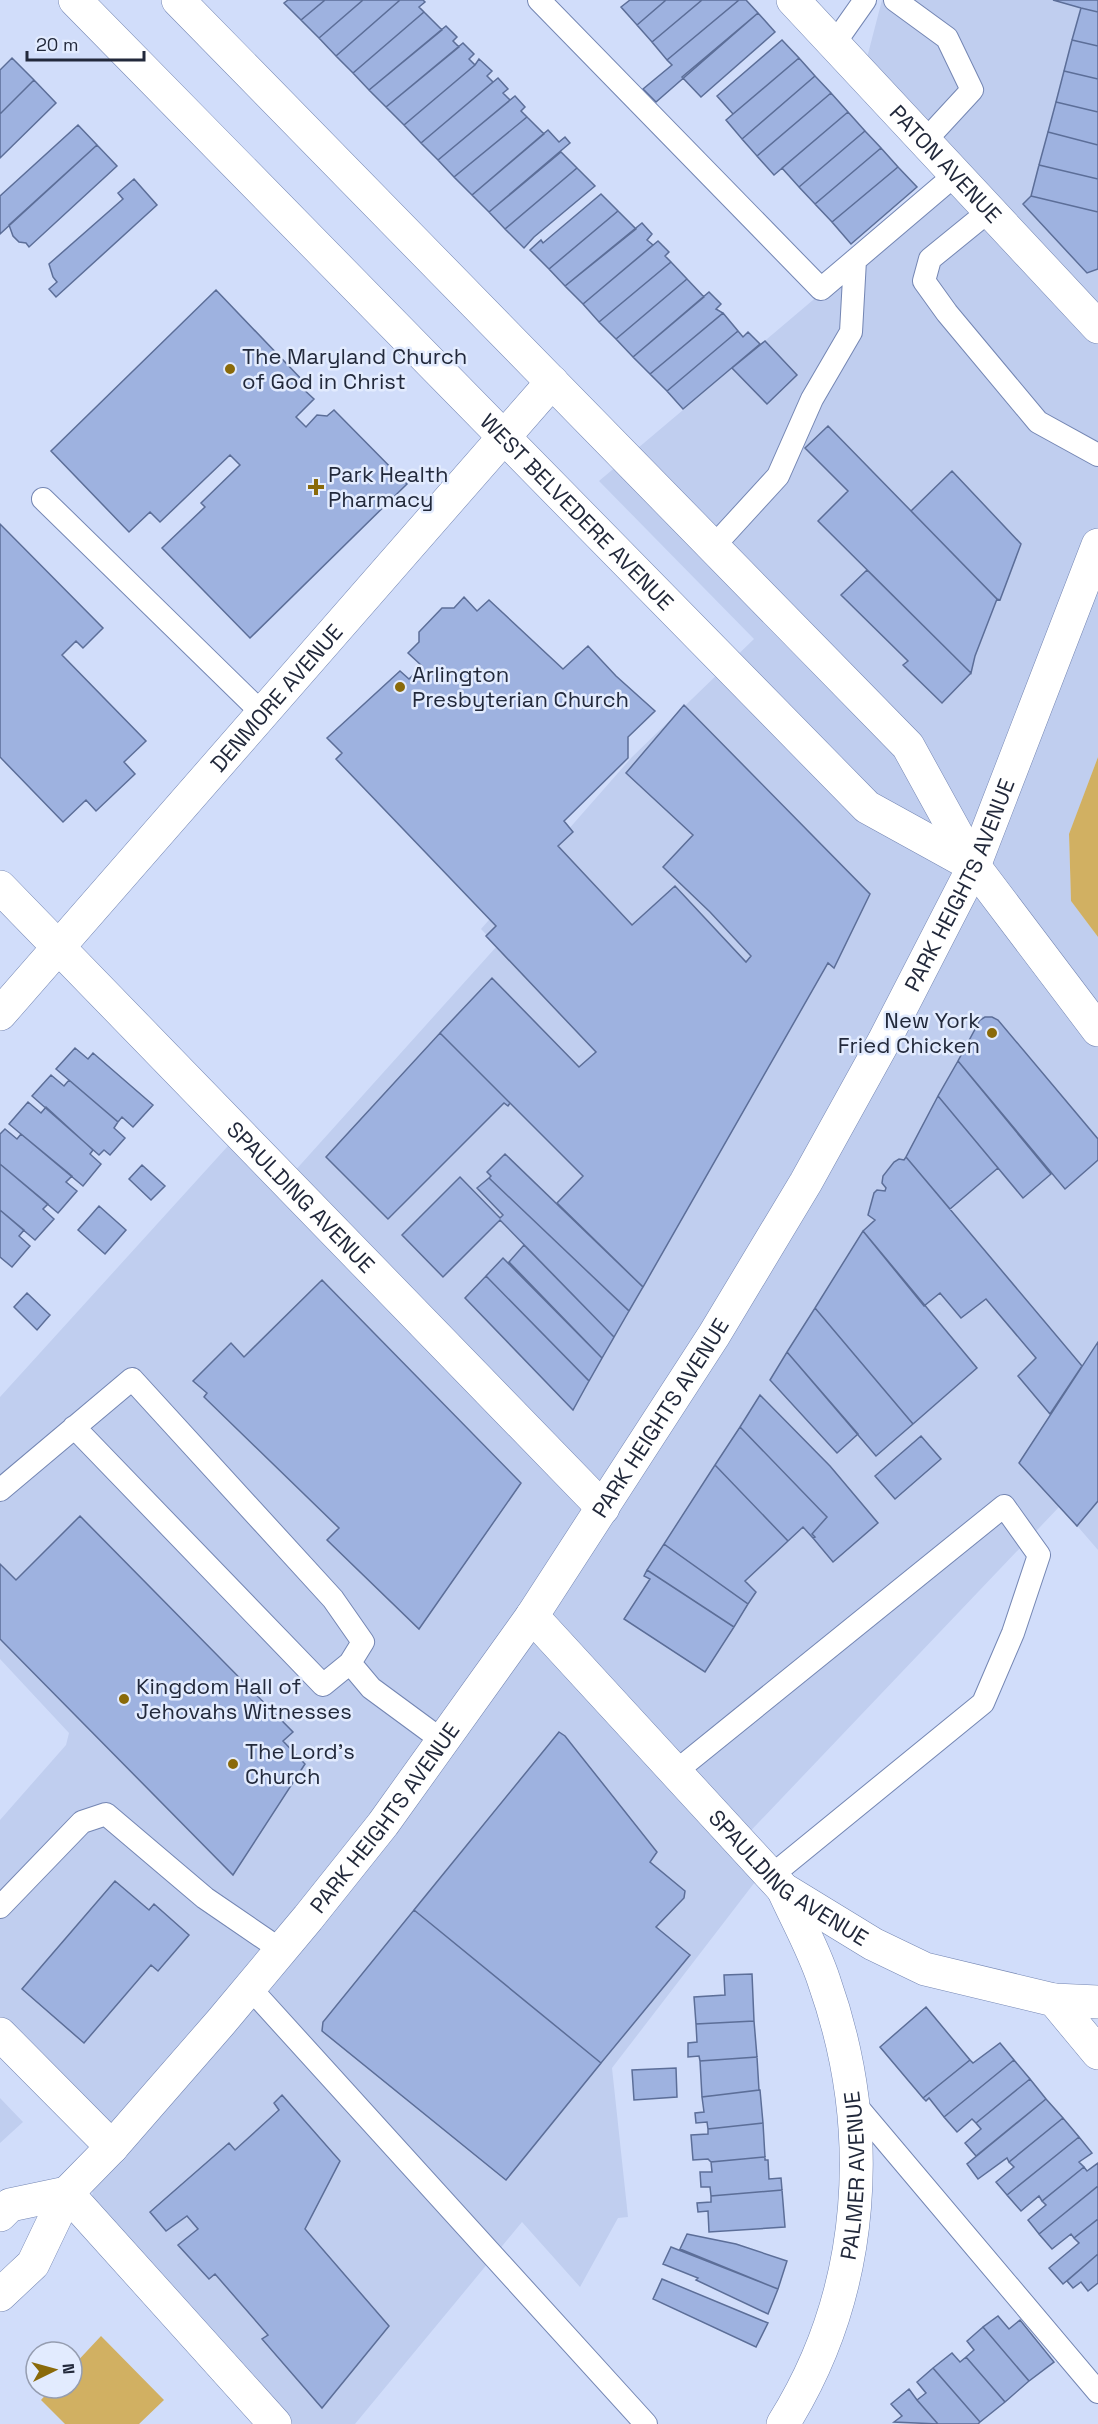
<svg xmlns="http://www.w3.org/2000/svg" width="1098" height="2424" font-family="'Space Grotesk',sans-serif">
<rect width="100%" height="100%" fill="#d1ddfa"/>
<path fill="#c0ceef" d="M882 0H1098V757L1069 835 1071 901 1098 937V1550L1060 1506 741 1841 765 1869 612 2068 628 2217 618 2218 580 2287 522 2222 355 2424H274L92 2220 93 2161 108 2143 0 2034V1820L66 1745 69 1733 0 1659V1397L237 1136 284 1183 497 946 481 929 632 757 754 639 599 481 826 289 951 174 862 77Z
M0 2098 23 2122 0 2143Z"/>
<path fill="#d1b062" d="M1098 757V937L1071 901 1069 834Z
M101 2336 164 2400 139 2424H65L41 2400 52 2388H72V2367Z"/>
<path fill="#9eb2e0" stroke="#5c6e98" stroke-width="1.5" d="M288 0H325L301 20 284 3Z
M325 0H363L319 38 301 20Z
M363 0H400L336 56 319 38Z
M400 0H423L425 2 419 7 424 12 353 73 336 56Z
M630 0H666L637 25 621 7Z
M666 0H702L652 42 637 25Z
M702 0H739L667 60 652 42Z
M739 0H746L758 13 656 102 643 89 672 65 667 60Z
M1053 0H1098V12L1081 8Z
M1081 8 1098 12V46L1072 40Z
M424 12 442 30 369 90 353 73Z
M758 13 775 32 701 97 682 77Z
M446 26 457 37 453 41 459 47 386 107 369 90Z
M782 40 799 58 733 114 717 96Z
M1072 40 1098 46V79L1064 71Z
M463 43 474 54 469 59 475 65 404 125 386 107Z
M12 58 34 80 0 114V70Z
M799 58 815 76 742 139 726 120Z
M479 59 492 71 487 76 493 82 421 143 404 125 475 65Z
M1064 71 1098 79V112L1056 102Z
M815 76 831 93 757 156 742 139Z
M498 78 508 89 503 93 510 100 438 160 421 143Z
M34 80 56 103 0 158V114Z
M831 93 848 112 774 175 757 156Z
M515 96 525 107 521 111 527 117 454 177 438 160Z
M1056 102 1098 112V145L1048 132Z
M848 112 865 131 799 187 782 168Z
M527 117 544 134 472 195 454 177Z
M78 125 97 145 0 234V196Z
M548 130 559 142 565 137 570 143 489 212 472 195Z
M865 131 881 148 815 204 799 187Z
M1048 132 1098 145V179L1039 165Z
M97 145 117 166 29 247 26 243 19 242 13 236 9 225Z
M881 148 898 167 832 222 815 204Z
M561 152 577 168 505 229 489 212Z
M1039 165 1098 179V212L1031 196Z
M898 167 917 187 851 244 832 222Z
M577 168 595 186 534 237 524 248 505 229Z
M134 179 157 205 56 297 49 289 57 282 53 277 49 264 123 199 118 193Z
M601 194 618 211 549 269 530 250 541 240 543 243Z
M1031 196 1098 212V269L1087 273 1023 204Z
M618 211 636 229 565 286 549 269Z
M642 223 652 234 647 240 653 245 583 304 565 286Z
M658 241 669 252 665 256 671 262 599 322 583 304Z
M671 262 687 279 616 339 599 322Z
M687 279 704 297 633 357 616 339Z
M216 290 305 383 301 387 314 399 296 417 306 427 317 415 327 416 334 410 407 484 250 638 162 548 205 507 201 503 240 465 230 455 160 522 150 512 129 532 51 451Z
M709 292 721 304 716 309 723 313 650 374 633 357Z
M723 313 738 331 667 391 650 374Z
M738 331 743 337 748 332 760 344 683 409 667 391Z
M765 341 797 375 767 404 732 368Z
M828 426 997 599 975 656 971 673 818 521 848 491 805 448Z
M952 471 1021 544 1000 600 997 599 911 511Z
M0 524 103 628 83 648 76 641 62 655 146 741 124 762 135 774 96 811 86 800 63 822 0 757Z
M867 570 971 673 942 703 903 665 908 661 841 595Z
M464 597 477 611 489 600 563 669 588 646 616 676 655 711 628 737V758L564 821 573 832 558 846 632 925 675 886 746 962 751 956 710 912 663 867 693 835 626 773 684 705 870 894 834 968 828 963 643 1287 557 1203 583 1176 440 1033 492 978 579 1067 596 1052 486 936 496 926 336 759 342 753 327 738 400 671 409 679 422 666 408 653 419 642V632L442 608H454Z
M985 1017H992L998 1020 1098 1139V1160L1065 1189 958 1061 980 1020Z
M440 1033 510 1103 508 1106 504 1103 388 1219 326 1157Z
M75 1048 88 1059 93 1053 153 1105 133 1127 122 1117 118 1122 56 1069Z
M958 1061 1051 1174 1023 1198 938 1096Z
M51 1075 64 1086 69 1080 118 1122 114 1128 125 1138 110 1155 104 1150 99 1155 32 1096Z
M938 1096 998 1168 950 1209 906 1157Z
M28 1102 41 1113 46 1107 93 1150 90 1154 101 1164 83 1186 9 1124Z
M5 1129 17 1139 21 1134 72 1176 66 1182 77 1191 58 1213 0 1164V1134Z
M505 1154 643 1287 629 1311 489 1178 491 1176 487 1172Z
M906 1157 1082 1366 1050 1414 1018 1376 1036 1358 986 1299 961 1318 940 1293 924 1306 863 1231 875 1220 868 1215 874 1193 877 1190 885 1191 886 1188 882 1183 883 1176 894 1162 899 1159 904 1160Z
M0 1164 48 1204 43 1209 54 1219 35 1240 0 1210Z
M142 1165 165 1186 151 1200 129 1179Z
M460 1177 500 1218 503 1215 477 1188 489 1178 629 1311 614 1337 500 1220 443 1277 402 1235Z
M99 1206 126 1230 105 1254 78 1230Z
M0 1210 24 1230 19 1236 30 1246 12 1267 0 1257Z
M863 1231 977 1368 913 1424 815 1308Z
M524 1245 614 1337 602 1358 509 1262Z
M503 1258 602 1358 589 1381 486 1276Z
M486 1276 589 1381 573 1410 465 1298Z
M322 1280 521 1483 419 1629 327 1540 339 1528 204 1397 207 1393 193 1381 231 1343 244 1357Z
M27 1293 50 1315 37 1330 14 1307Z
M815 1308 913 1424 876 1456 787 1352Z
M1098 1342V1501L1077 1526 1019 1463Z
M787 1352 858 1434 837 1453 770 1380Z
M760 1395 830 1466 878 1523 833 1562 813 1538 815 1537 812 1534 827 1517 740 1427Z
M740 1427 827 1517 812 1534 815 1537 813 1538 803 1527 788 1541 715 1465Z
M921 1436 941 1459 895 1499 875 1476Z
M715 1465 788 1541 745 1581 756 1592 748 1604 664 1544Z
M80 1516 293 1732 283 1741 305 1764 233 1875 0 1639V1564L16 1580Z
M664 1544 748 1604 734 1627 647 1570Z
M647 1570 734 1627 705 1672 624 1619 650 1579 644 1576Z
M559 1732 565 1736 657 1852 650 1862 685 1891 684 1898 656 1927 690 1955 601 2063 414 1910Z
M115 1881 149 1910 154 1904 189 1935 158 1971 151 1965 84 2043 22 1989Z
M414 1910 601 2063 506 2180 322 2031 323 2022Z
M752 1974 754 2021 696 2024 694 1997 725 1995 724 1975Z
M926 2007 970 2060 923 2098 880 2047Z
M754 2021 757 2057 700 2061 699 2056 688 2057V2043L697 2042 696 2024Z
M1000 2043 1014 2060 944 2117 929 2098 926 2101 923 2098 970 2060 973 2063Z
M757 2057 759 2090 702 2097 700 2061Z
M1014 2060 1030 2079 976 2123 972 2119 957 2132 944 2117Z
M676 2068 677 2097 634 2100 632 2070Z
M1030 2079 1046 2099 976 2156 965 2143 981 2129 976 2123Z
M760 2090 763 2123 708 2129 707 2122 696 2123 695 2113 704 2112 702 2097Z
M282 2095 340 2161 305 2229 389 2326 322 2408 262 2339 268 2335 215 2274 209 2279 178 2245 198 2229 187 2216 166 2231 150 2212 229 2143 235 2150 279 2110 274 2103Z
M1046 2099 1063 2118 1009 2162 1007 2158 978 2179 967 2164Z
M1063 2118 1079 2137 1007 2195 996 2182 1014 2167 1009 2162Z
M763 2123 765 2157 711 2162 708 2159 693 2160 691 2135 708 2134V2129Z
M1079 2137 1092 2153 1079 2162 1084 2167 1042 2201 1039 2196 1021 2211 1007 2195Z
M765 2157V2160H768L769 2179 781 2178 782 2190 711 2196 710 2187H701L700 2172H712L711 2162Z
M1098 2163V2186L1039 2234 1028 2220 1046 2205 1042 2201 1084 2167 1087 2171Z
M1098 2186V2219L1074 2238 1071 2234 1052 2249 1039 2234Z
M782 2190 785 2227 709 2232 708 2211 698 2212 697 2203 711 2202V2196Z
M1098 2219V2254L1063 2284 1049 2268 1079 2243 1074 2238Z
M687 2234 736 2244 787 2261 778 2289 680 2249Z
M671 2247 778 2289 768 2314 696 2280 698 2278 663 2264Z
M1098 2254V2283L1088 2291 1081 2282 1073 2288 1067 2281Z
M662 2279 768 2323 756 2347 653 2299Z
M998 2316 1009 2329 1020 2320 1054 2362 1029 2381 983 2327Z
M983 2327 1029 2381 1005 2402 966 2357 974 2350 967 2341Z
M952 2353 960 2362 966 2357 1005 2402 980 2422 933 2368Z
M933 2368 980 2422 978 2424H938L917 2400 926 2393 917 2382Z
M909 2389 917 2400 938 2424 894 2422 902 2416 891 2404Z"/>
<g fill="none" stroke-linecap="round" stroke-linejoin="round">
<defs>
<path id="service" d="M539 0 821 289 955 175
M895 0 947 38 972 90 924 142
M834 44 865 0
M989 211 930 259 924 281 947 313 1038 422 1098 455
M43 499 263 714
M713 547 778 476 812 399 851 332 855 260
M74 1427 323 1685 350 1663
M0 1490 132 1379 333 1599 363 1642 350 1663 371 1688 443 1741
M675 1772 1004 1506 1039 1555 1013 1633 983 1703 771 1876
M0 1907 82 1822 106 1814 205 1898 281 1950
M250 1988 646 2424
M854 2103 1098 2392"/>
<g id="minor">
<path id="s1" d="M793 0 1098 327"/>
<path id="s2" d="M0 887 603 1508"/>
<path id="s3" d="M0 1014 552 382"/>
<path id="s4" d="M532 1616 783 1889 873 1944 925 1969 1054 2000 1098 2053"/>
<path d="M1054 2000 1098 2002"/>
<path d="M0 2034 112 2147"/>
<path d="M67 2193 275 2424"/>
<path id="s5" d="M783 2424C867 2290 876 2128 824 1981 814 1950 797 1920 783 1889"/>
</g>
<g id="secondary">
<path id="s6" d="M75 0 867 807 974 866"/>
<path d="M178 0 908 746 974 866 1098 1030"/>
<path d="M0 2215 10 2205 67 2193"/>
<path id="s7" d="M0 2295 33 2264 67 2193 112 2147 221 2022 308 1918 383 1824 532 1616 714 1335 806 1182 884 1041 974 866 1098 545"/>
</g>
</defs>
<use href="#service" stroke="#7486b3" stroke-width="24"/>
<use href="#minor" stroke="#7486b3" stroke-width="34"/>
<use href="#secondary" stroke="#7486b3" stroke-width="34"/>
<use href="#service" stroke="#fff" stroke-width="22"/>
<use href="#minor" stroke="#fff" stroke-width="33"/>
<use href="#secondary" stroke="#fff" stroke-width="33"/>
</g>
<g fill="#8a6a0a" stroke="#e2ebfe" stroke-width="2">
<circle cx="230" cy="369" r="6"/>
<path d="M313 478h6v6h6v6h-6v6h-6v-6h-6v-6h6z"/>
<circle cx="400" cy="687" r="6"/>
<circle cx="992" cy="1033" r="6"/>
<circle cx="124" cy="1699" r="6"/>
<circle cx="233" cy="1764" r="6"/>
</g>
<g text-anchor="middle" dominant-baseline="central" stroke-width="5" stroke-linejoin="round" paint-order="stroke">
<g font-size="22" fill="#22293b" stroke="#e2ebfe">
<text stroke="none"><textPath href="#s1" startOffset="224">PATON AVENUE</textPath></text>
<text stroke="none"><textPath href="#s6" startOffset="717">WEST BELVEDERE AVENUE</textPath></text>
<text stroke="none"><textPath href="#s3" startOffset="420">DENMORE AVENUE</textPath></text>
<text stroke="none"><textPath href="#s7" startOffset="1714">PARK HEIGHTS AVENUE</textPath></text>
<text stroke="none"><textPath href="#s2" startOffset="432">SPAULDING AVENUE</textPath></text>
<text stroke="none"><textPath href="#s7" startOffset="1102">PARK HEIGHTS AVENUE</textPath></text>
<text stroke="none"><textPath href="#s7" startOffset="616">PARK HEIGHTS AVENUE</textPath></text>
<text stroke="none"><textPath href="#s4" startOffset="368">SPAULDING AVENUE</textPath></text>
<text stroke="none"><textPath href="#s5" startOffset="262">PALMER AVENUE</textPath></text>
</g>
<g font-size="22" fill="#22293b" stroke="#e2ebfe" text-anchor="start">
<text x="242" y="356">The Maryland Church<tspan x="242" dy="25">of God in Christ</tspan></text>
<text x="328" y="474">Park Health<tspan x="328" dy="25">Pharmacy</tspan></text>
<text x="412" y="674">Arlington<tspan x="412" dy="25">Presbyterian Church</tspan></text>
<text x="980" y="1020" text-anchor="end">New York<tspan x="980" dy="25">Fried Chicken</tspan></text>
<text x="136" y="1686">Kingdom Hall of<tspan x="136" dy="25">Jehovahs Witnesses</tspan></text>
<text x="245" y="1751">The Lord's<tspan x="245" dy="25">Church</tspan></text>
</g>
</g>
<g transform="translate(54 2370) rotate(85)"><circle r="28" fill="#e2ebfe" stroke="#959db0" stroke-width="1.5"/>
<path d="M0-4.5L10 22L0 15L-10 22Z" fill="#8a6a0a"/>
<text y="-9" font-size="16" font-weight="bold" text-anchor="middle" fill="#22293b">N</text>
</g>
<path d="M27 51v9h117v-9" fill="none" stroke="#22293b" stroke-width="3"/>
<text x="36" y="51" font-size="18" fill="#22293b" stroke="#e2ebfe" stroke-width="4.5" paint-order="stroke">20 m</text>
</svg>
